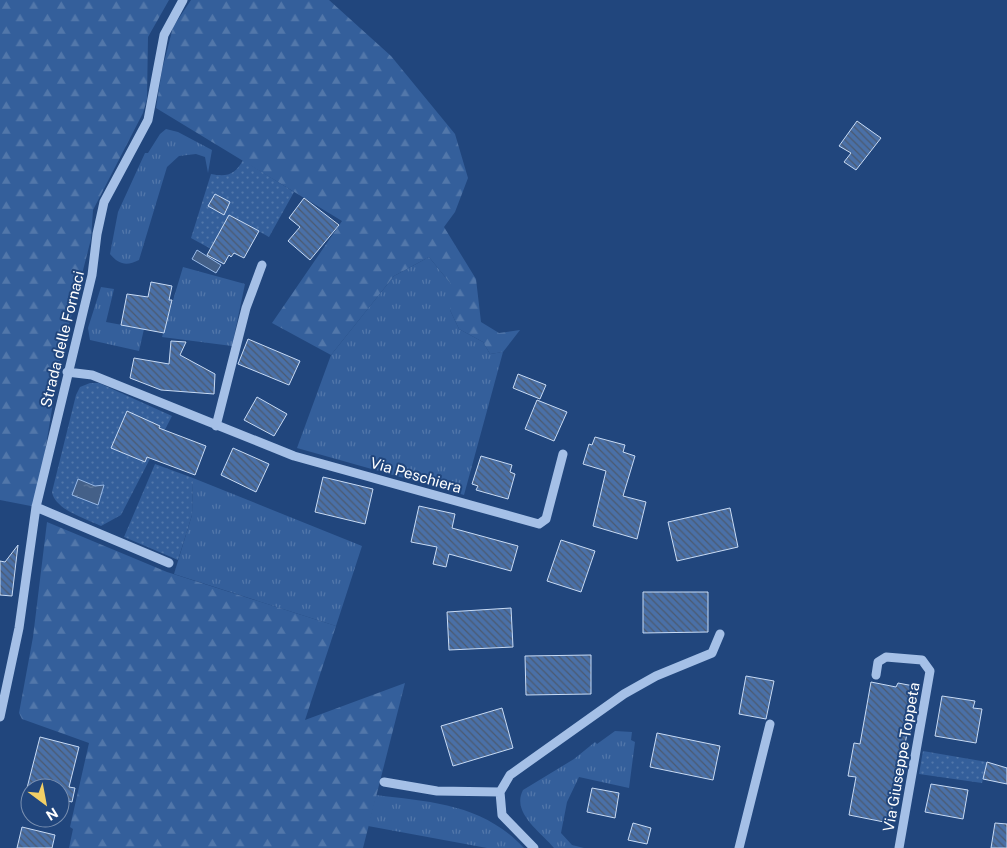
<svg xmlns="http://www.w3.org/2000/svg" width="1007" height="848" font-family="'Public Sans',sans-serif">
<defs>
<pattern id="grass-tufts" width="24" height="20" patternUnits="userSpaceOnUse" patternTransform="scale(1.25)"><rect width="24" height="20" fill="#345f9b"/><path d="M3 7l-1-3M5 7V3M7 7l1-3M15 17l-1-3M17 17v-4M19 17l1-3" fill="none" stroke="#5277aa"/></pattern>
<pattern id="forest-firs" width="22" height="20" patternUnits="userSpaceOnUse" patternTransform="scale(1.25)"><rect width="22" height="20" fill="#345f9b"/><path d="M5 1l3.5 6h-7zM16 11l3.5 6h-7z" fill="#5277aa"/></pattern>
<pattern id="garden-dots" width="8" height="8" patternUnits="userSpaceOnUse" patternTransform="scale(1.25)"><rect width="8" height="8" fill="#345f9b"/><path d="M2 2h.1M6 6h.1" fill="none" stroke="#5277aa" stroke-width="1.8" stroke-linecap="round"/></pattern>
<pattern id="water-ripples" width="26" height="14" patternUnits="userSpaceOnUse" patternTransform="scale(1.25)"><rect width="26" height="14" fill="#446088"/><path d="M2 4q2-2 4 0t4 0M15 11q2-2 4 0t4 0" fill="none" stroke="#60789a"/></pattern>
<pattern id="building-back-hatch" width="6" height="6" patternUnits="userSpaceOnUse" patternTransform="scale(1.25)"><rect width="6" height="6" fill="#4a70a7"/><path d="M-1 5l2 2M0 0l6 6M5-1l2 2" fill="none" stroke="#4b5a70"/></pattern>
</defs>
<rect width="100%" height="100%" fill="#21467d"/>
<path fill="url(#grass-tufts)" d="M166 129 178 132 212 150 208 173 205 157 196 154 179 156 167 167 139 260C127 266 119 265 110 254L118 212 145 153H148L160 134Z
M429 257 450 283V310L459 329 483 342 490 354 503 352 464 495 297 448 331 355 394 276Z
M183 267 245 284 232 346 162 337Z
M101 287 114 289 106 322 144 329 139 351 90 340 88 328Z
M193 478 362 546 336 626 174 574 192 515Z
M615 731 632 732 631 740 635 742 629 788 579 777 567 802 561 833 572 845 584 848H554C541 832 511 813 523 790L574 759 595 742 597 744Z
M376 795C432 802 483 804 524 848H487L368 826Z"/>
<path fill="url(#forest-firs)" d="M0 0H169L148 37 147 99 143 113 93 210 91 239 60 360 36 507 0 500Z
M191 0H329L391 56 455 134 468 178 455 212 444 227 476 279 481 322 499 333 520 330 503 352 490 354 483 342 459 329 450 310V283L429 257 394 276 331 355 272 323 342 221 156 108 162 70 173 27Z
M47 522 167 572 336 626 305 720 405 683 363 848H69L73 829 70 827 89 743 22 719 19 713 33 637Z"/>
<path fill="url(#garden-dots)" d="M243 160 294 192 269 237 239 220 211 249 191 238 211 174C227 177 235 175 243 160Z
M90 383H99L172 416 121 515 101 526C87 519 55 510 52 492L76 395 80 387Z
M155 464 193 478 192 515 178 560 124 537Z
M923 751 987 762 982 783 919 774Z"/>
<path fill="url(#water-ripples)" stroke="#99bae8" d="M197 250 221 265 216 273 192 259Z
M78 479 95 486 104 485 98 505 72 495Z"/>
<path fill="url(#building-back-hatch)" stroke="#c8dbf5" d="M857 121 881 138 856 170 844 162 851 153 839 146Z
M215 194 230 202 224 215 208 206Z
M304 198 339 225 310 260 288 241 300 227 289 218Z
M229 215 259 231 244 258 234 253 231 257 229 255 224 264 207 255Z
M151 282 172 286 169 300H172L164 333 121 325 127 294 148 297Z
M248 339 300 361 289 385 238 364Z
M171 341 186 342 180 355 215 374 214 394 161 390 130 378 134 358 169 364Z
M518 374 546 385 540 399 513 388Z
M257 397 287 414 274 436 244 420Z
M537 400 567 412 554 441 525 429Z
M127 411 160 426 159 428 206 446 195 475 147 457 145 462 111 448Z
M595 437 625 445 623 452 635 456 623 496 646 502 637 539 593 526 606 471 583 464 589 444 592 445Z
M233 448 269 464 256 492 221 475Z
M481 456 512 465 510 472 515 474 508 499 476 490 478 486 472 484Z
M323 477 373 489 365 524 315 512Z
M419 506 455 514 452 528 518 546 511 571 449 554 446 567 433 564 437 547 411 542Z
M730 508 738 547 677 561 668 522Z
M561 540 595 551 581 592 547 581Z
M18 545 12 596 0 595V561L5 562Z
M643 592H708V632L643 633Z
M511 608 513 647 449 650 447 612Z
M591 655V694L526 695 525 656Z
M746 676 774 681 766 719 739 714Z
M871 682 896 687 898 683 919 687 910 734H907L889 823 849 815 856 777 848 776 854 743 860 744Z
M942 696 975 701 973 708 982 709 976 743 935 736Z
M502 708 513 748 453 766 441 726Z
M657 733 720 746 713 780 650 767Z
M40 737 79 747 69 787 75 788 72 802 60 799V788H27Z
M987 762 1007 768V784L983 779Z
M931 784 968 790 963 819 925 812Z
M592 788 619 793 615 818 587 812Z
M633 823 651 828 647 844 628 840Z
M995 823 1007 824V848H991Z
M22 827 55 835 52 848H17Z"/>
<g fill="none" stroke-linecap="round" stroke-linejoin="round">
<path stroke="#a5c0e7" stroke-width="9" d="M67 372 92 375 294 456 539 524 546 519 563 454
M216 426 246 308 262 265
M36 507 169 563
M876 675 878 662 886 657 922 660 930 671 899 848
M0 717 19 628 36 507 92 275 97 234 104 202 148 120 164 35 183 0
M384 782 437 791 500 792
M534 848 502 815 500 792 510 775 624 694 656 676 712 653 720 634
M739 848 770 724"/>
</g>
<g text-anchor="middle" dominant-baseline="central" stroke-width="4" stroke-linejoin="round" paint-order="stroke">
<g font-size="15" fill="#fff" stroke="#21467d">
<text transform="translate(62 339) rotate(-76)">Strada delle Fornaci</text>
<text transform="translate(416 475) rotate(16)">Via Peschiera</text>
<text transform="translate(901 757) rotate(-80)">Via Giuseppe Toppeta</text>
</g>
</g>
<g transform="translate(45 803) rotate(148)"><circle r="24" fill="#21467d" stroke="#7a90b1"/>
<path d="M0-4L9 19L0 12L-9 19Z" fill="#f3d066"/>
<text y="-8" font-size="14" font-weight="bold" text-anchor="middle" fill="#ffffff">N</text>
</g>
</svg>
